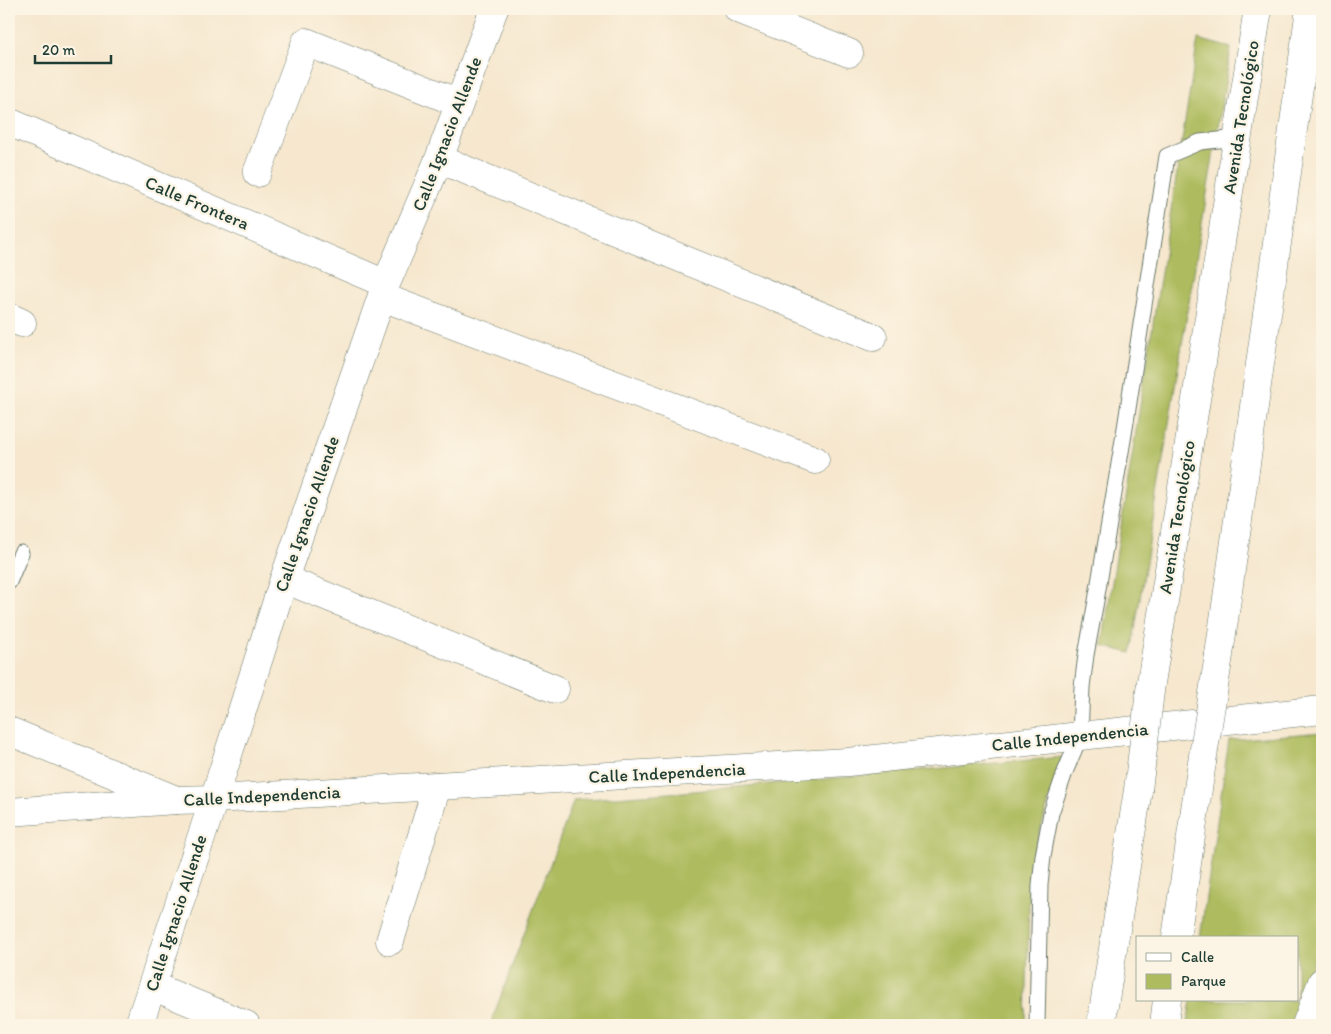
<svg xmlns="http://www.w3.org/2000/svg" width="1331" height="1034" font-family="Itim,sans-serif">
<rect width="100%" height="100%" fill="#fcf5e5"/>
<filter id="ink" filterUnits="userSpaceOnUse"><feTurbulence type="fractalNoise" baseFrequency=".02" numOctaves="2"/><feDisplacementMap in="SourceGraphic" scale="10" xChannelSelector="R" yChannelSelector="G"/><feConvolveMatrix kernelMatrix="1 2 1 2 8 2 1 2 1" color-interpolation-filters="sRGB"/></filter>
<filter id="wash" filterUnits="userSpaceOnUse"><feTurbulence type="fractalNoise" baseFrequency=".0096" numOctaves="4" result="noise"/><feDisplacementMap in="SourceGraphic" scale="20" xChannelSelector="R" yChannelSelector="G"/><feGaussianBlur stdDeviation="1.12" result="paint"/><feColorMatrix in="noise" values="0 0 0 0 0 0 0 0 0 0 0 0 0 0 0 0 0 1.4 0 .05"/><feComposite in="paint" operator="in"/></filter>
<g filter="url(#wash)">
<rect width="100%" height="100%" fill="#f6e7ce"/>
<path fill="#aebc5f" stroke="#667c4a" d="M1198 39 1231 48 1131 653 1102 646Z
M1322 732V937L1291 1025H1187L1191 1000H1297V938H1200L1229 740Z
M1062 757 1030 865 1026 1025H490L574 800 683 792Z"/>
</g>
<g filter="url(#ink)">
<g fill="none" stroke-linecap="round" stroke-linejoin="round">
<defs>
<path id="service" d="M9 582 21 553
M1037 1025 1040 885 1043 856 1051 813 1065 772 1080 736 1082 687 1086 655 1096 601 1125 428 1167 156 1200 142 1237 138"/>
<path id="minor" d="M738 9 849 53
M9 122 386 284
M439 159 873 337
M257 173 306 42 459 103
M382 297 815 460
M9 317 22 323
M284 579 555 689
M9 731 176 800
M390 941 437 786
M152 986 246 1025
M139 1025 214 799 284 579 386 284 439 159 494 9
M1306 1025 1322 982"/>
<path id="tertiary" d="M9 812 176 800 214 799 848 762 1080 736 1322 710"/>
<path id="primary" d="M1219 655 1310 9
M1151 683 1258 9
M1176 938 1202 762
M1101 1025 1138 790
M1164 1025 1167 1000"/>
</defs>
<use href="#service" stroke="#6a786a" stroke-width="17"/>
<use href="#minor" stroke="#6a786a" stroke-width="29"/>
<use href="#tertiary" stroke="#6a786a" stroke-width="29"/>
<use href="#primary" stroke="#6a786a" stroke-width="29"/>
<use href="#service" stroke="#fff" stroke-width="15"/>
<use href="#minor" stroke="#fff" stroke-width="28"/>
<use href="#tertiary" stroke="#fff" stroke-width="28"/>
<use href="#primary" stroke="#fff" stroke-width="28"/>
<defs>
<path id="primary-bridge" d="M1202 762 1219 655
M1138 790 1151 683"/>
</defs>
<use href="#primary-bridge" stroke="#6a786a" stroke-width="29" stroke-linecap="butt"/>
<use href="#primary-bridge" stroke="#fff" stroke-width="28"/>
</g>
</g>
<g text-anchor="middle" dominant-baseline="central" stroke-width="4.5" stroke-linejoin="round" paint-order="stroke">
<g font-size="18" fill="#1f3d34" stroke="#fcf5e5">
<text transform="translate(1241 117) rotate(-81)">Avenida Tecnológico</text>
<text transform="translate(447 134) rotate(-69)">Calle Ignacio Allende</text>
<text transform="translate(197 203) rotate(23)">Calle Frontera</text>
<text transform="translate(307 514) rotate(-71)">Calle Ignacio Allende</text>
<text transform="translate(1177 517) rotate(-81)">Avenida Tecnológico</text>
<text transform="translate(1070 737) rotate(-6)">Calle Independencia</text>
<text transform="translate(667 773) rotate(-3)">Calle Independencia</text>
<text transform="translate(262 796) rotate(-3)">Calle Independencia</text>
<text transform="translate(176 913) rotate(-72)">Calle Ignacio Allende</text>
</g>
</g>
<rect width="1331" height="1034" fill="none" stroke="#fcf5e5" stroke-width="30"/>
<rect x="1136" y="936" width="162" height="65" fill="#fcf5e5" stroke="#a4ab9e"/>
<rect x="1146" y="953" width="25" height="8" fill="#ffffff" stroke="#a4ab9e"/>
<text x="1181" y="962" font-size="15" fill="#1f3d34">Calle</text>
<rect x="1146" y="974" width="25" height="15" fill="#aebc5f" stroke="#a4ab9e"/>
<text x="1181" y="986" font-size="15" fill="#1f3d34">Parque</text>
<path d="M35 55v8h76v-8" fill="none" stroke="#1f3d34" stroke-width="2.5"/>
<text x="42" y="55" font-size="15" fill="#1f3d34" stroke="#fcf5e5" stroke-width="4" paint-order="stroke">20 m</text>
</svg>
